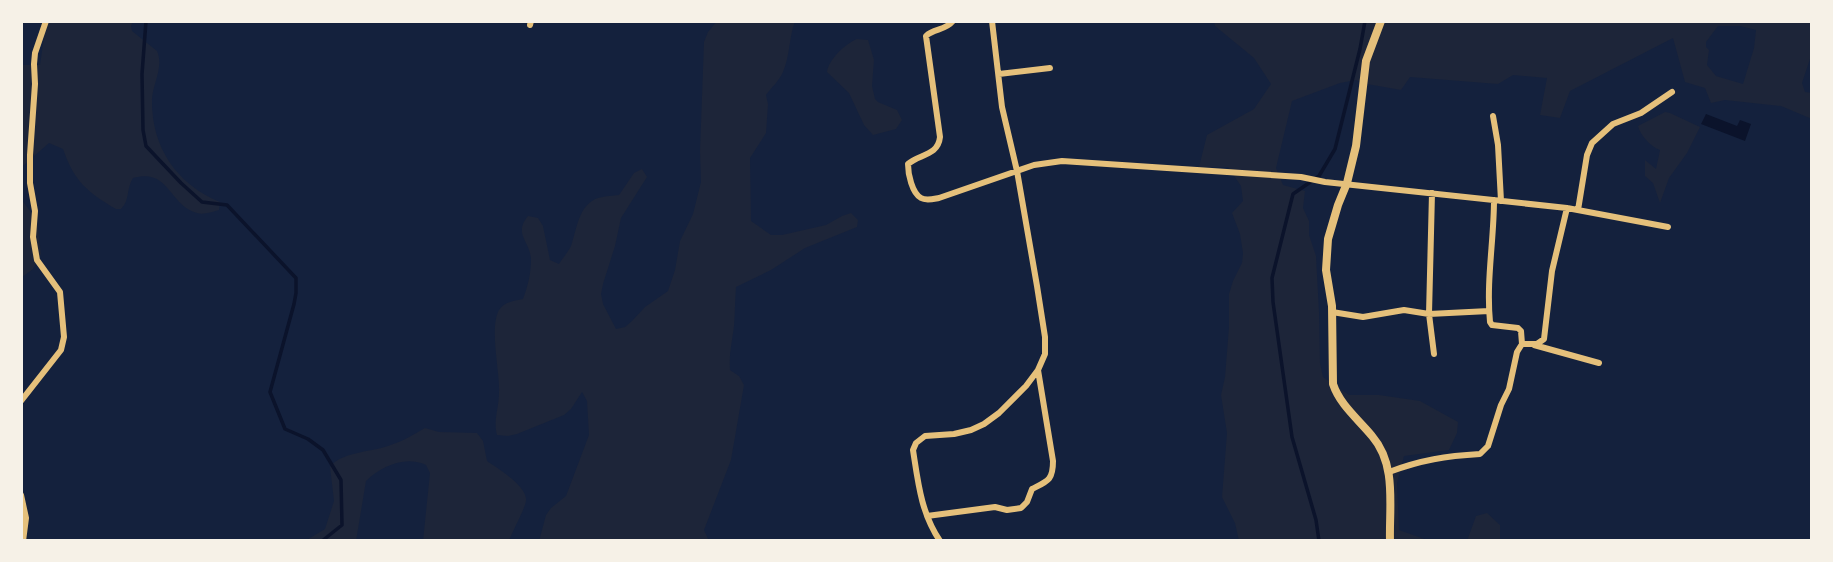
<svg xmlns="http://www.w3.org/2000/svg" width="1833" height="562" font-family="'Fira Sans',sans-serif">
<rect width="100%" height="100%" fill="#14213d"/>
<path fill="#1d2539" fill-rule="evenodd" d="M49 21H133L131 26 132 31 157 51C164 67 153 83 152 99 151 146 176 184 220 202L219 210C212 212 203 215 197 213 169 206 170 168 133 178 126 189 130 200 121 209H116C87 192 74 181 63 149L49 143 24 165H21V65H40L45 30Z
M717 21H795C789 37 790 56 783 72 779 81 772 87 766 95L768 104 766 133 750 158 751 221 771 235H782L826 225 842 216 851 213 858 220 857 227 805 248 771 270 736 287C735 300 735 313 734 326 732 343 729 352 730 370L739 376 744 385 731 460 704 530 709 541H539L546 515 551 508 566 496 589 435 587 401 582 392 571 409 564 415 517 434 508 436 497 435C493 419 499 409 499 392 500 371 489 328 499 310 504 302 514 301 523 299 528 286 531 273 531 259 530 241 513 234 528 216L538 218 543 226 550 260 559 264C562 259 568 252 571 246 576 232 578 210 592 201 599 196 611 196 619 195L634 173 642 169 647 177 621 218 615 246 603 284 601 294 603 304 616 329 625 327 632 321 645 307 668 291 675 270 680 241 693 214 701 182 700 151 704 42 708 32Z
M1214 21H1812V53L1802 83 1805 92 1812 93V119L1781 106 1725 100 1711 103 1705 88 1685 82 1673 38 1570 91 1560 118 1540 115 1547 78 1513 75 1498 84 1410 77 1401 90 1367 84 1356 80 1340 83 1292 101 1276 168 1283 185 1305 191 1303 208 1309 221V235L1316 256 1319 312 1320 363 1323 377 1349 395H1379L1420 401 1458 422 1457 433 1449 450 1404 456 1397 483 1399 530 1430 541H1239L1235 523 1222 497 1227 433 1221 395 1225 377 1229 327V294L1233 281 1242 263 1243 253 1240 234 1232 213 1243 201 1241 186 1228 167H1199L1207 135 1254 109 1271 84 1254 58 1215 26ZM1718 26H1740L1756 30 1754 48 1743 84 1716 76 1707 65 1709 50 1706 47V42Z
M857 39 868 40 874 60 872 86 875 99 878 102 897 110 902 120 896 129 873 135 864 125 849 93 827 72C829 59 845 44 857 39Z
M1665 112 1670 113 1700 127 1687 153 1669 178 1660 203 1653 183 1645 176V160L1656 169 1660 150C1651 147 1640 135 1638 126Z
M21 199 37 220 41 254 33 269 21 278Z
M425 428 439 432 477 433 483 441 487 461C497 468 527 486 526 500 526 507 512 532 509 541H423L430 473 426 465C406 455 381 466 366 481L356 541H305L325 529 334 501 330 467C341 452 371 452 388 446 401 442 413 435 425 428Z
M1487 513 1500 525V541H1467L1476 516Z"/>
<path fill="#0b132b" d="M1706 114 1737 126 1740 120 1751 124 1745 141 1701 124Z"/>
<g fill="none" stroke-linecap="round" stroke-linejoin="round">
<path stroke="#0b132b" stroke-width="3.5" d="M146 21 142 74 143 130 146 146 181 183 202 202 227 205 296 278V293L294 304 270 392 285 429 308 439 323 450 341 480 342 525 322 541
M1319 541 1316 520 1292 437 1273 302 1272 278 1293 194 1319 176 1335 149 1360 49 1365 21"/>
<path stroke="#e5c07b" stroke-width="6" d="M953 21C945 31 934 28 926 36L940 137C938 156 919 154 908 164 908 174 912 193 921 198 926 201 933 199 939 198L1034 165 1062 161 1301 177 1325 182 1567 208 1668 227
M530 25 531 21
M999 74 1050 68
M1493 116 1498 145 1501 201
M1432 193 1429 314 1434 354
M1578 210 1587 155 1592 143 1613 124 1641 113 1672 92
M1332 312 1363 317 1404 310 1429 314 1489 311
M1522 344H1537L1544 339 1552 271 1567 208
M1534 345 1599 363
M21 401 61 350 64 337 60 292 37 260 33 237 35 211 30 183V155L35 84 34 64 35 53 46 21
M1389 472C1421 460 1446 456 1480 454L1488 446 1501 405 1509 389 1517 352 1522 344 1521 331 1518 328 1492 325 1490 322C1486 281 1494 240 1494 200
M21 495 26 518 23 541
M927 516 995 507 1007 510 1021 508 1027 502 1032 489C1048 481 1053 480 1053 461L1038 370
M940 541C921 513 918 482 913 450L916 443 925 436 954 434 971 430 984 424 999 413 1026 386 1038 370 1045 354V337L1037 286 1017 171 1002 107 992 21"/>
<path stroke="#e5c07b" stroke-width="8" d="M1381 21 1366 61 1356 146 1347 183 1338 205 1328 239 1326 270 1332 306 1333 384C1340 405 1358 419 1372 436 1397 465 1389 506 1390 541"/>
</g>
<rect width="1833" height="562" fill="none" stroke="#f6f1e7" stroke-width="46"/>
</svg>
